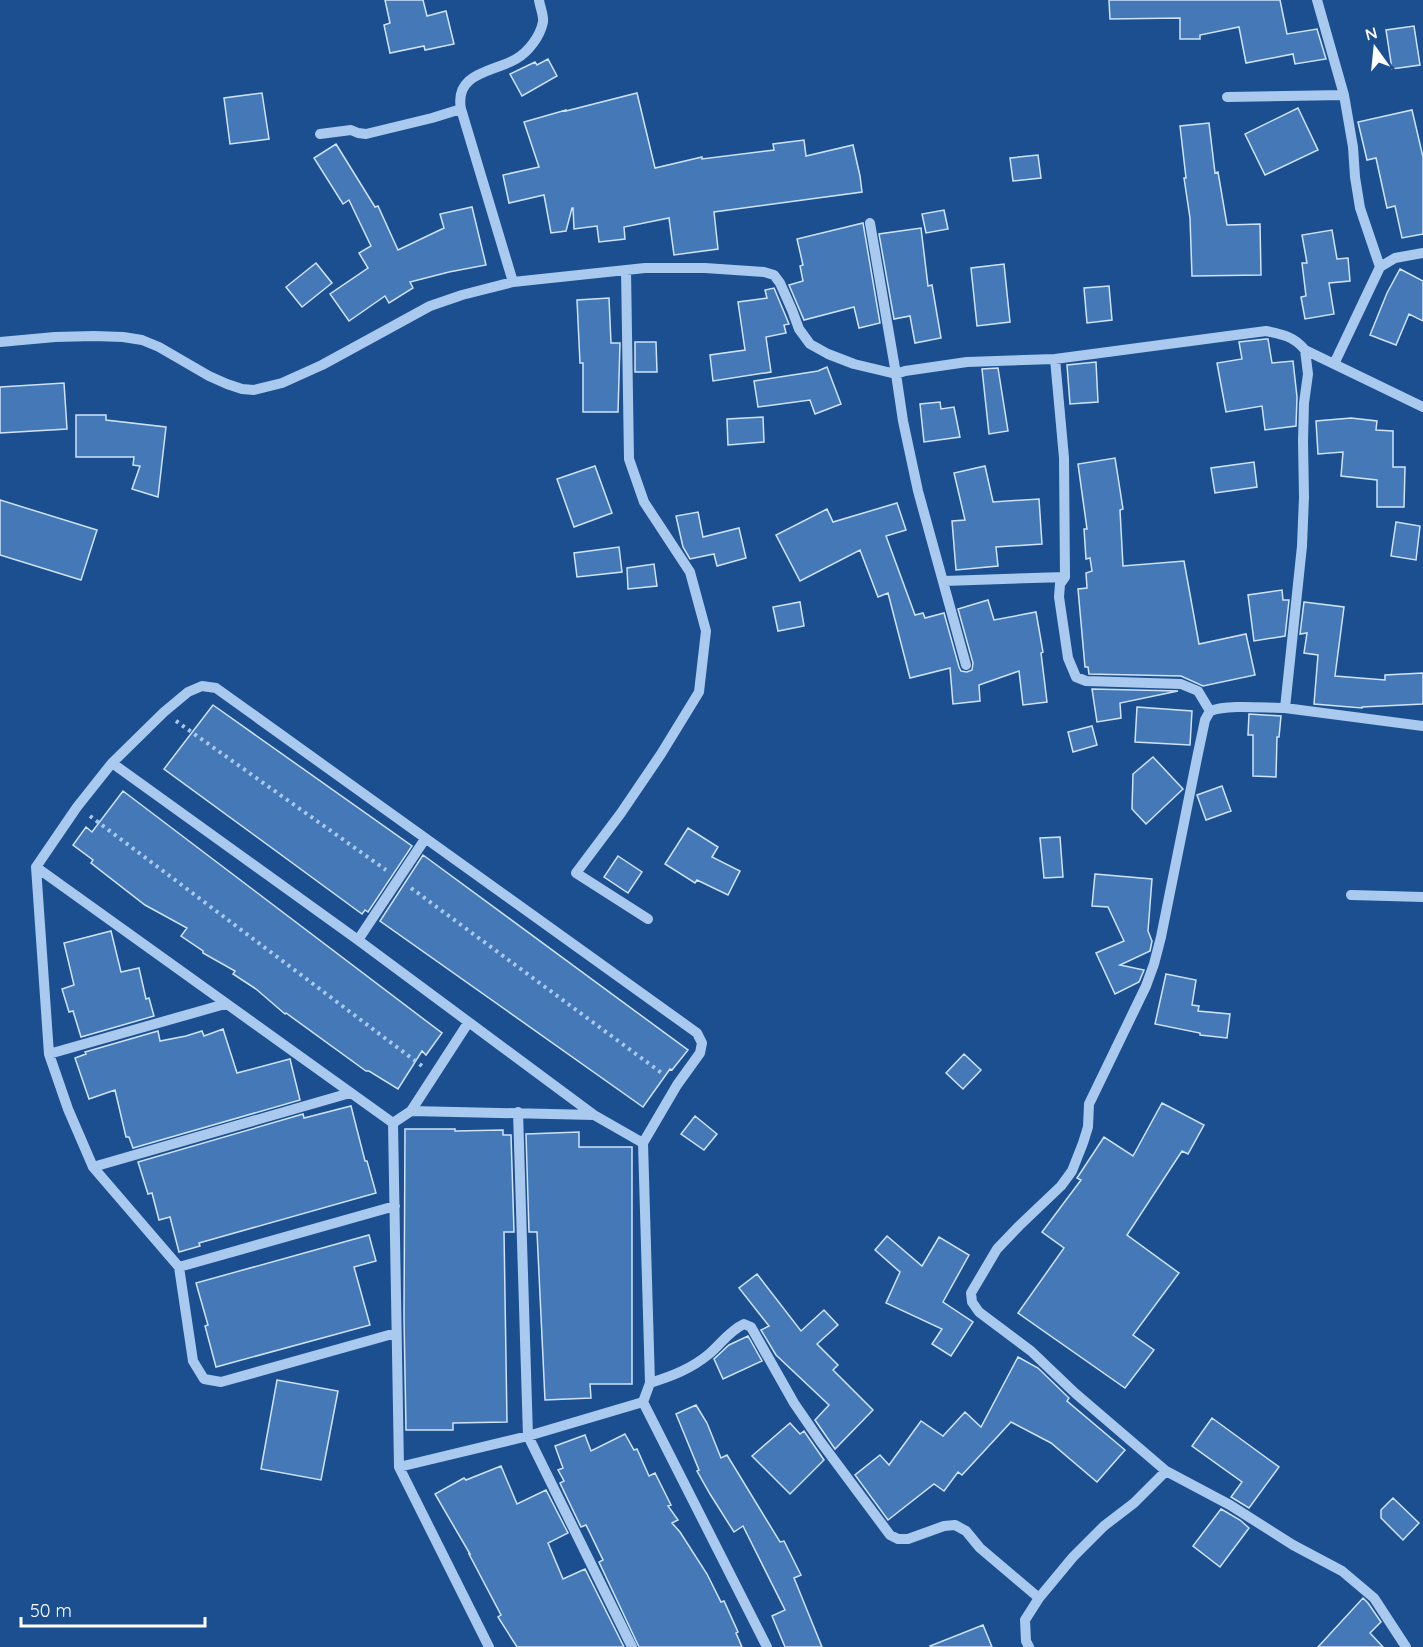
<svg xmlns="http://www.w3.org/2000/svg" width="1423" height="1647" font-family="Quicksand,sans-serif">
<rect width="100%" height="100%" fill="#1b4f8f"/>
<path fill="#4478b7" stroke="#cfe3fa" stroke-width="1.5" d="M385 0H423L427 16 446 11 454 44 425 50 424 46 390 53 384 25 390 23Z
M1109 0H1280L1287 34 1317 29 1326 59 1295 64 1293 54 1246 63 1239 27 1200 35V39H1180V18L1110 19Z
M1414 26 1420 65 1392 69 1386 30Z
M548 59 557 76 522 96 510 74 535 62 537 65Z
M262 93 269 139 230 144 224 98Z
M637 93 655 168 702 157V159L774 150 773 144 804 140 806 156 853 145 860 176 862 192 714 212 718 249 674 255 669 218 624 227 625 239 599 242 597 226 574 229 573 208H572L566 231 551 233 544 195 509 203 503 175 539 167 524 122 566 110V111Z
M1298 108 1318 150 1265 175 1245 134Z
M1412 110 1423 157V234L1402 238 1395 206 1387 208 1376 158 1367 160 1358 122Z
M1209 123 1215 173 1218 172 1227 225 1260 224 1261 275 1192 276 1190 218 1184 178H1186L1180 126Z
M336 144 375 207 378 206 398 250 444 228 440 214 472 207 486 265 449 272 410 282 413 288 389 303 385 296 349 321 330 294 368 268 359 253 371 246 349 200 343 204 314 158Z
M1038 155 1041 178 1013 181 1010 158Z
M944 210 948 229 926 233 922 214Z
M863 223 880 323 859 328 854 307 804 320 789 285 803 281 800 266 803 265 797 239Z
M921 228 928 286 932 285 941 338 915 343 910 316 894 319 879 234Z
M1332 230 1337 259 1348 258 1350 281 1329 283 1334 314 1305 319 1301 297 1306 296 1302 263H1307L1302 235Z
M316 263 332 283 302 307 286 287Z
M1004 264 1010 322 977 326 971 268Z
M1400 269 1423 281V321L1409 314 1396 345 1370 335 1387 293Z
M1109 286 1112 320 1087 323 1084 288Z
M774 288 789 324 784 325 786 333 766 337 771 372 713 381 710 355 745 350 738 302 767 298 765 290Z
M609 298 611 343H620L618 412H583V363H580L577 300Z
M1266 339H1268L1272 363 1293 361 1297 397 1296 426 1265 430 1262 406 1226 412 1217 363 1242 359 1239 342Z
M635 342H656L657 372H635Z
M1096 362 1098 402 1070 404 1067 365Z
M827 367 841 404 815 414 810 400 758 407 754 381 818 371Z
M998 368 1008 431 989 434 982 369Z
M64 383 67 429 0 433V387Z
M940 402 941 409 954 407 960 437 924 442 920 404Z
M76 415H106V420L166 427 158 497 132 489 140 466 133 465 134 457H76Z
M763 417 764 442 728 445 727 419Z
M1351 418 1377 421 1376 430 1393 431V467H1405L1404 507H1377V480L1341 476 1343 452 1318 454 1316 421Z
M1115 458 1123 509 1120 510 1123 566 1184 561 1199 644 1246 634 1255 675 1203 686 1181 676 1089 674 1088 667H1085L1078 589 1087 588 1086 573 1092 571 1090 558 1086 559 1084 529H1087L1078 464Z
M1254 462 1257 487 1215 493 1211 468Z
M595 466 612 513 574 527 557 479Z
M985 466 993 502 1039 499 1042 544 996 547 998 566 956 570 952 521 965 520 954 473Z
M0 500 97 530 81 580 0 555Z
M897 503 906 530 886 536 915 615 923 613 925 618 944 613 959 667 961 671 967 672 972 670 973 663 958 609 988 600 994 620 1036 612 1043 652 1041 653 1047 702 1023 705 1019 671 979 685 980 701 953 704 950 668 910 678 888 593 878 597 860 550 800 581 776 535 827 509 833 522Z
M698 512 703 537 739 528 746 558 717 566 714 554 690 559 683 547 676 516Z
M1396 522 1420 526 1416 560 1391 556Z
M619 547 622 572 577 577 574 553Z
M654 564 657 586 628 589 627 568Z
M1282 590 1283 600H1289L1285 636 1254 641 1248 595Z
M800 602 804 626 778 631 773 607Z
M1304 602 1344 607 1335 676 1385 680V675L1423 673V704L1362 707V708L1314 704 1318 655 1304 653 1307 633 1300 634Z
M1092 689 1178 691 1120 703 1121 718 1097 722Z
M213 705 412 846 368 912 365 910 362 914 164 769Z
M1137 707 1192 711 1190 745 1135 742Z
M1249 714 1281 716 1279 737H1277L1276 777 1253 776V735H1248Z
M1092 726 1097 745 1073 752 1068 732Z
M1153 757 1183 789 1146 824 1132 809 1133 774Z
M1222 786 1231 811 1206 820 1197 795Z
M123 791 442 1033 426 1055 422 1051 398 1089 369 1071H366L286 1013 285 1014 256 989 233 974 235 971 203 953V951L181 936 187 928 145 905 91 863 93 860 73 845 86 827 92 832Z
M688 828 718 847 712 857 740 871 728 895 697 880 695 883 665 864Z
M1060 837 1063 877 1044 878 1040 838Z
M423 855 688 1050 672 1070 670 1069 643 1107 380 921Z
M618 856 642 872 628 893 604 877Z
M1095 874 1152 879 1148 931 1152 941 1150 951 1120 965 1144 970 1139 982 1115 994 1096 953 1124 941 1108 907 1092 906Z
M111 931 121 972 139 968 146 999 149 998 154 1016 81 1037 73 1011 69 1012 62 989 74 985 64 943Z
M1166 974 1196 980 1192 1005 1199 1006 1198 1011 1230 1014 1227 1038 1200 1035V1033L1155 1024Z
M223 1029 237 1073 290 1059 300 1100 133 1148 129 1137H126L115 1090 89 1099 75 1058 86 1054 85 1052 158 1031 160 1041 186 1036 202 1031 204 1036Z
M964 1054 981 1070 963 1089 946 1073Z
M1162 1103 1204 1125 1188 1154 1182 1151 1127 1235 1179 1273 1133 1335 1154 1350 1125 1388 1018 1313 1064 1248 1042 1232 1081 1180 1077 1178 1104 1137 1133 1156Z
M351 1106 365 1161H367L376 1193 199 1243 200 1246 179 1252 170 1217 159 1220 152 1193 148 1194 138 1162 303 1114 304 1118Z
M695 1116 717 1134 704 1150 681 1134Z
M405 1129H455V1131L503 1130V1135H511L514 1232H504L507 1422 453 1423V1430H406L404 1318Z
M579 1132V1147H632V1384H590L591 1398 545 1400 537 1232H529L526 1134Z
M369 1235 376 1261 354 1267 370 1325 216 1367 205 1326 208 1325 196 1283Z
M887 1236 922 1266 939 1237 969 1255 943 1302 973 1322 951 1356 932 1344 942 1329 886 1303 900 1272 875 1250Z
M757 1274 801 1331 824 1310 838 1325 817 1344 838 1365 833 1370 873 1410 835 1449 815 1420 829 1405 776 1355 761 1330 769 1326 739 1288Z
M748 1336 762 1361 723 1379 714 1359 729 1345Z
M1018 1357 1038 1368 1069 1398 1067 1401 1125 1450 1097 1482 1051 1443 1011 1422 962 1475 958 1472 944 1491 934 1484 888 1520 855 1475 880 1455 889 1465 921 1421 943 1436 965 1412 981 1427Z
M277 1380 338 1391 321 1480 261 1469Z
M696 1405 707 1423 721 1458 727 1455 780 1542 784 1541 801 1575 794 1578 822 1647H785L772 1616 785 1610 743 1526 734 1532 710 1494 697 1471 699 1470 676 1414Z
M1212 1418 1279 1467 1249 1508 1231 1497 1242 1482 1192 1446Z
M790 1423 800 1434 804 1431 824 1460 790 1494 752 1456Z
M625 1434 634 1450 637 1449 649 1476 655 1473 671 1505 668 1506 678 1520 672 1523 680 1532 707 1574 721 1602 724 1601 738 1632 736 1633 742 1647H639L599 1562 603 1560 586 1525 581 1527 560 1483 564 1481 558 1470 563 1468 555 1446 585 1435 591 1451Z
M501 1466 517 1504 546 1490 568 1533 548 1543 563 1579 585 1569 624 1647H517L498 1617 501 1615 469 1554H470L435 1494 464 1478 466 1480Z
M1393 1498 1419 1523 1403 1540 1381 1518V1510Z
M1221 1509 1240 1520 1249 1528 1220 1567 1193 1546Z
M1363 1598 1368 1603 1381 1622 1370 1633 1383 1647H1318Z
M983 1625 992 1647H931L930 1646Z"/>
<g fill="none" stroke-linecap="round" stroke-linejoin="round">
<path stroke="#a9c9ee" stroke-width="4" stroke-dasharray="3 4.5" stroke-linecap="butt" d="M176 721 386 870
M90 816 422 1066
M411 888 663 1074"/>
<path stroke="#a9c9ee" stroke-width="10" d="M1317 0 1344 95 1353 147 1355 177 1360 208 1380 267
M1227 97 1344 95
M461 109 513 282
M320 134 351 130 358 133 366 134 432 118 461 109C454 72 494 72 516 59 528 52 540 37 543 22 544 16 540 7 539 0
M870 223 896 374 903 421 918 491 966 665
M626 270 629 459 644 502 690 572 706 631 699 692 661 754 621 813 576 873 648 919
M0 342 55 337 94 336 123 337 142 340 159 347 209 376 227 384 242 389 254 390 282 383 322 365 430 306 462 295 513 282 645 268H705L764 272 774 275 780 283 792 310 799 329 810 344 828 354 854 364 896 374 905 371 967 362 1055 359 1266 331C1282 334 1295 337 1305 350L1423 407
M1305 350 1308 374 1304 403 1303 441 1304 497 1302 546 1285 708C1265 708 1228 704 1210 711L1205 720 1197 758 1161 937 1154 964 1146 986 1089 1104 1088 1127 1083 1143 1072 1171 1061 1186 1019 1226 997 1249 971 1293 972 1302 979 1312 1031 1351 1075 1393 1166 1471 1230 1505 1293 1545 1342 1571 1374 1598 1406 1647
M1055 359 1064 458 1065 577 1060 584 1059 597 1068 658 1076 677 1086 681 1181 684 1198 691 1210 711
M1334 364 1380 267 1395 258 1423 253
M944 581 1065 577
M1285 708 1423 726
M112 763 358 940 594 1115 643 1143
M36 867 393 1123
M1351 895 1423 897
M358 940 425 839
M468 1023 411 1111 393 1123 399 1467 489 1647
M49 1054 225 1004
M411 1111 594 1115
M518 1112 528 1436 632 1647
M93 1167 350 1093
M179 1267 395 1206
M396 1333 221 1382 204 1379 193 1361 179 1267 93 1167 68 1109 49 1054 36 867 77 807 112 763 164 712 188 692 202 686 216 688 697 1033 702 1043 700 1053 677 1085 643 1143 650 1383 643 1402 528 1436 399 1467
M650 1383C672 1376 691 1369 709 1354 721 1344 729 1331 744 1324L751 1327 794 1403 820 1441 890 1535 898 1539H908L944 1526 955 1525 966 1531 980 1548 1039 1598
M643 1402 767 1647
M1029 1647 1026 1641 1025 1620 1039 1598 1073 1557 1104 1526 1134 1503 1166 1471"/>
</g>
<g transform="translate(1375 48) rotate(345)" stroke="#1b4f8f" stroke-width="4.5" paint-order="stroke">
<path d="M0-4.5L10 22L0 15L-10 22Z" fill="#ffffff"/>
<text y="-9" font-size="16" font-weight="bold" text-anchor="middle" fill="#ffffff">N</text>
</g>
<path d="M21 1617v9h184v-9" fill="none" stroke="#ffffff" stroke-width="3"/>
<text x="30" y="1617" font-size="18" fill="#ffffff" stroke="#1b4f8f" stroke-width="4.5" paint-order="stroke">50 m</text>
</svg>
